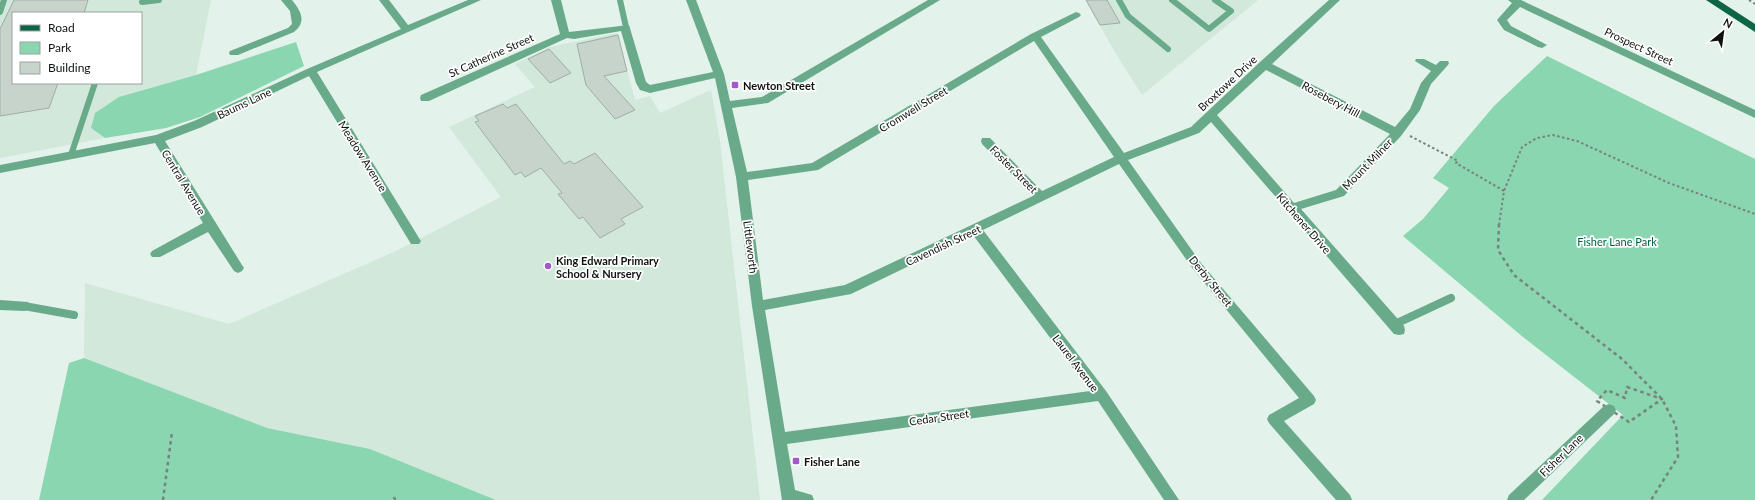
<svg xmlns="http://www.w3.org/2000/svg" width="1755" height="500" font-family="Lato,sans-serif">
<rect width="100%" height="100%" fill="#e3f2ea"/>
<path fill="#d1e8db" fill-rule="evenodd" d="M0 0H211L196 75 119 97 95 113 91 128 105 138 0 158ZM13 13H141V83H13Z
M1086 0H1258L1142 95 1113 49Z
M617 33 635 100 650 96 660 113 711 90 720 141 760 500H496L370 449 267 428 84 358 85 283 229 324 396 251 501 197 449 127 535 87 515 64 550 47Z"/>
<path fill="#89d6b0" d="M296 42 304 66 200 117 166 128 105 138 91 128 95 113 119 97 196 75Z
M1547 56 1755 159V500H1542L1623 415 1523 337 1403 236 1423 219 1449 188 1433 178 1494 106Z
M84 358 267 428 370 449 496 500H39L69 363Z"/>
<path fill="#c6d4cc" stroke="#9fada5" d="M14 0H88L84 13H13V83H58L49 108 0 116V29Z
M1086 0H1107L1120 23 1100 25Z
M618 35 627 71 604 76 635 110 615 119 586 85 577 44Z
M549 49 571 73 550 83 528 59Z
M503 104 507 108 516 104 564 164 570 161 574 164 595 153 643 207 621 219 625 224 600 238 583 217 579 219 558 194 562 193 541 168 525 177 521 172 515 175 475 122 479 121 475 116Z"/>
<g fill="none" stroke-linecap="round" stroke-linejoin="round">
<path stroke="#79837d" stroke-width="2" stroke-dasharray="2.5 2.5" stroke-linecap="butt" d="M1749 0 1755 4
M1410 136 1458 161 1456 163 1504 191
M1499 225 1504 191 1522 147 1537 138 1553 135 1577 141 1669 183 1755 214"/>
<path stroke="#79837d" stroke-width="2.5" stroke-dasharray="3.5 3.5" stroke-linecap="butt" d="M1499 224 1498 250 1514 275 1622 359 1662 399 1676 426 1678 457 1651 500
M1627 387 1662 399 1629 422 1597 401 1607 390 1625 398Z
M394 497 395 500
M163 500 172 432"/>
<path stroke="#69aa8a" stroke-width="6" d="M143 0 142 2 159 0
M620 0 626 27
M1119 0 1128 16 1168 49
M1172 0 1209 29 1231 11 1215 0
M0 12 4 0
M71 155 95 83"/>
<path stroke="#69aa8a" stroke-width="8" d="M24 306 74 315
M1393 325 1451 298"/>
<path fill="#69aa8a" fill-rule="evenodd" d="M281 0H292C301 11 307 22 294 32L238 55H230L229 53 230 51 288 28 292 24 290 11Z
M379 0H389L408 25 468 0H481L317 72 419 238 421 241 419 244H411L309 76 202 127 165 141 242 265 244 268 242 271 238 273 234 271 208 232 160 257H152L150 254 152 251 203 223 155 143 0 173V165L156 135 194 121 307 69 401 29Z
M551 0H561L569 32 629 25 646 82 650 85 713 72 686 0H696L724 74 730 101 762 97 928 0H940L768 103 732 108 747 172 812 163 1031 34 1076 12 1079 13 1081 15 1079 17 1041 37 1124 153 1191 127 1260 62 1329 0H1340L1272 64 1395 127 1410 109 1421 83 1431 71 1415 61 1416 59H1424L1436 65 1440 61H1448L1449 63 1448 65 1431 84 1420 110 1401 136 1344 196 1301 209 1404 326 1405 330 1404 334 1399 335 1394 334 1211 122 1199 133 1128 160 1201 263 1314 396 1316 400 1314 404 1284 421 1350 495 1352 500H1336L1269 423 1267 419 1269 415 1299 398 1193 269 1119 164 983 230 1106 391 1179 500H1164L1098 401 787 444 795 490 812 495 814 500H782L752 306 736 177 715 78 650 93 640 90 636 83 621 31 574 39 567 38 429 101H421L420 98 421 95 560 34ZM1034 41 1114 157 1042 191 990 138H982L981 141 982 144 1033 196 845 285 763 300 748 180 818 170ZM1266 70 1390 134 1336 190 1294 203 1217 115ZM973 235 1090 391 785 432 765 310 851 294Z
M1508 0H1521L1755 110V118L1520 7 1507 20 1511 26 1547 45 1542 48 1538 47 1504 30 1497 20 1512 3Z
M0 300 28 302 30 306 28 310 24 311 0 310Z
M1609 404 1614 406 1616 410 1614 414 1524 500H1507L1509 495 1604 406Z"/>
<path fill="#0e6545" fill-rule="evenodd" d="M1706 0H1718L1755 24V32Z"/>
</g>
<g fill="#a358cb" stroke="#fff" stroke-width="1.5">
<rect x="731" y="81" width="8" height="8" rx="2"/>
<circle cx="548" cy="266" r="4"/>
<rect x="792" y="457" width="8" height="8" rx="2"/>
</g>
<g text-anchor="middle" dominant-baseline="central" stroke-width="3.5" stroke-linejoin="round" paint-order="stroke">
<g font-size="11" fill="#0e1310" stroke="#fff">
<text transform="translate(1639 46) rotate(25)">Prospect Street</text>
<text transform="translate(491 55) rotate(-24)">St Catherine Street</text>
<text transform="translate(1227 83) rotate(-43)">Broxtowe Drive</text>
<text transform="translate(1331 99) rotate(28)">Rosebery Hill</text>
<text transform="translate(244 103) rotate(-25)">Baums Lane</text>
<text transform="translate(913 109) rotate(-31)">Cromwell Street</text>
<text transform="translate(363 156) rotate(58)">Meadow Avenue</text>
<text transform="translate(1367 164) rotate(-46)">Mount Milner</text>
<text transform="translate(1014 169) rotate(45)">Foster Street</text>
<text transform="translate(184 182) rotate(59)">Central Avenue</text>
<text transform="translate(1304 223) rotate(49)">Kitchener Drive</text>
<text transform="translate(943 245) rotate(-25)">Cavendish Street</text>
<text transform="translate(751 247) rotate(83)">Littleworth</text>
<text transform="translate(1211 281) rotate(51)">Derby Street</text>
<text transform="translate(1076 363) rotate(53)">Laurel Avenue</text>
<text transform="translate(939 417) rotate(-8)">Cedar Street</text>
<text transform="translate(1561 455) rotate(-44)">Fisher Lane</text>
</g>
<g font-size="11" font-weight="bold" fill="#0e1310" stroke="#fff" text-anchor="start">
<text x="743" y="85">Newton Street</text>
<text x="556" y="260">King Edward Primary<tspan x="556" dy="13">School &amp; Nursery</tspan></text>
<text x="804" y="461">Fisher Lane</text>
</g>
<g font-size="11" fill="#065e3f" stroke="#fff">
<text x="1617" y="241">Fisher Lane Park</text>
</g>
</g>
<rect x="12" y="12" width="130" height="72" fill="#ffffff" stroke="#9fa19f"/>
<rect x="20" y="25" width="20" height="6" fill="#0e6545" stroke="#9fa19f"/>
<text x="48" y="32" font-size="12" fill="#0e1310">Road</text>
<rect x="20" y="42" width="20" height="12" fill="#89d6b0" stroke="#9fa19f"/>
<text x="48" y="52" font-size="12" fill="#0e1310">Park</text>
<rect x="20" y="62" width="20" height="12" fill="#c6d4cc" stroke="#9fa19f"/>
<text x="48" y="72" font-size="12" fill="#0e1310">Building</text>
<g transform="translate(1723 32) rotate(29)" stroke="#ffffff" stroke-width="3" paint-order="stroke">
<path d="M0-3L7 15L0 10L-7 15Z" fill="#0e1310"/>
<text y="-6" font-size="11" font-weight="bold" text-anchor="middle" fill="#0e1310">N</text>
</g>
</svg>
